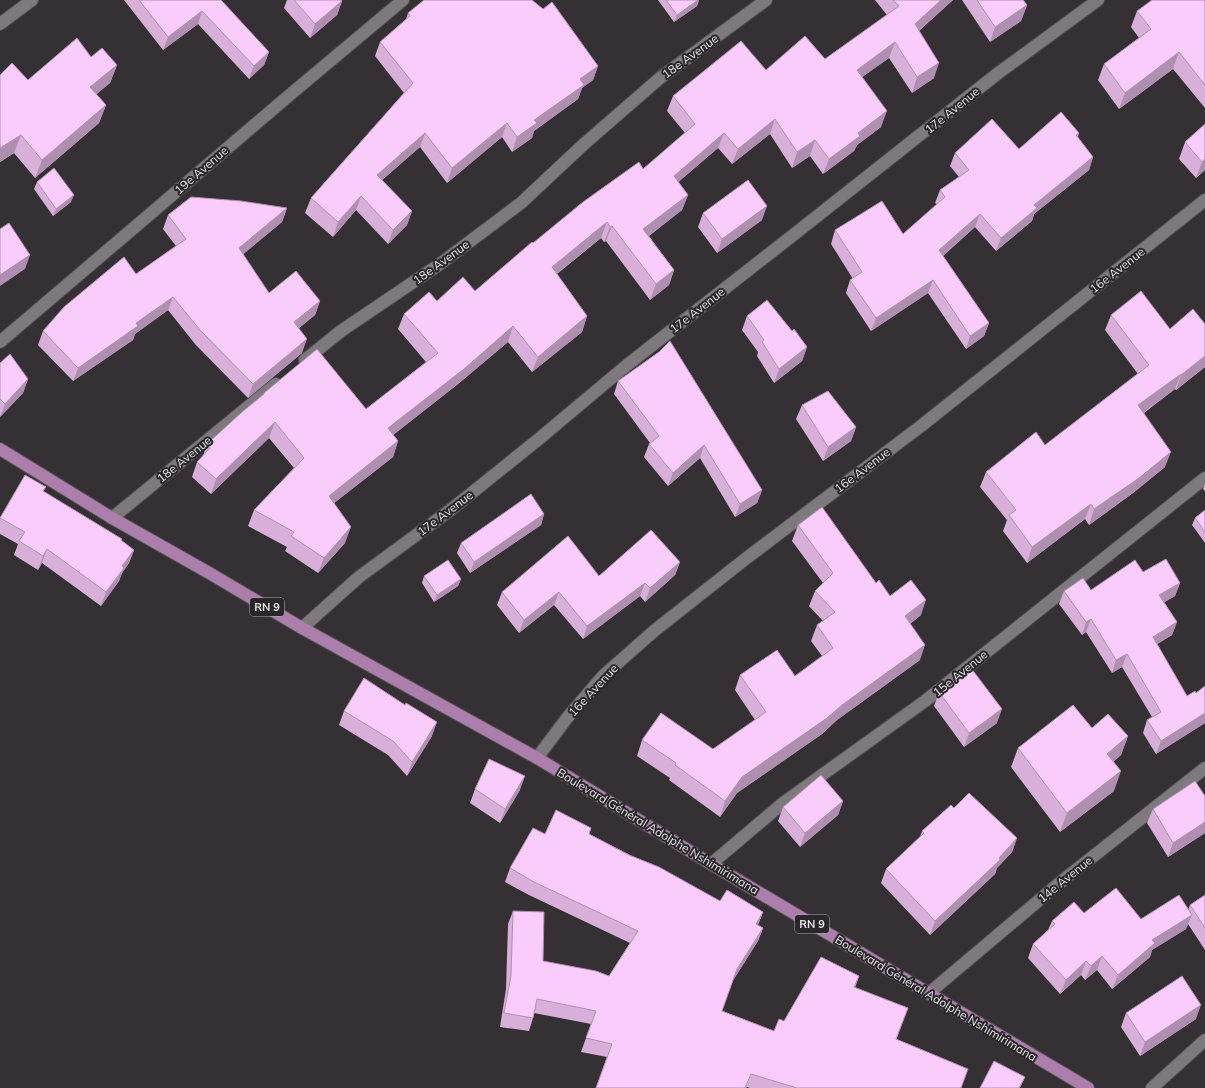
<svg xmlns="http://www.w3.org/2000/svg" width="1205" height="1088" font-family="Mulish,sans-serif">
<rect width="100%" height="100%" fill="#343034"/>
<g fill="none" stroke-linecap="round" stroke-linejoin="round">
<defs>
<path id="minor" d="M0 24 32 0
M0 342 292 93 403 0
M305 360 341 331 440 264 521 203 584 144 660 78 766 0
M112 518 276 384
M302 628 359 577 453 508 540 438 627 365 792 236 997 74 1098 0
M537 758 567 718 603 676 654 631 744 560 921 426 1205 200
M711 864 783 803 925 701 1205 478
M929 993 1057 885 1205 768
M1152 1088 1205 1040"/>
<path id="major" d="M0 449 112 518 211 574 302 628 537 758 711 864 1088 1088"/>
</defs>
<use href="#minor" stroke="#514d51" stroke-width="14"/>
<use href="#major" stroke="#514d51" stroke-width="14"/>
<use href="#minor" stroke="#7d797d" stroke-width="12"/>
<use href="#major" stroke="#ab7eac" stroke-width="12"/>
</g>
<path fill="#d7afd8" d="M124 0H221L269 52 264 65 249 79 198 24 163 50Z
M287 0H341L342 1 337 15 310 38 284 8Z
M658 0H699L697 6 674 22Z
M875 0H953L919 31 934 78 912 93 889 58 862 77 881 127 857 145 854 151 823 174 810 156 792 168 770 134 732 164 718 148 678 182 688 195 682 210 649 236 674 270 669 285 650 300 606 241 604 242 601 238 557 274 587 316 582 332 532 372 508 342 458 384 393 435 398 441 393 457 334 503 345 543 318 573 285 551 287 547 248 526 254 510 294 468 269 438 211 494 192 477 197 462 203 456 207 444 263 395 264 393 366 409 426 362 398 329 404 314 437 301 475 291 533 243 643 169 685 133 667 111 673 96 766 70 825 59 887 15Z
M962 0H1023L1027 5 1021 21 990 42Z
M1205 0V108L1173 69 1119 109 1098 80 1104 64 1139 38 1131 27 1137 11Z
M408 13 598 66 593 80 582 88 578 99 534 131 532 138 512 152 502 137 447 183 420 147 382 180 412 211 407 225 388 244 356 210 333 237 305 213 311 198 404 93 375 56 380 42 406 19Z
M91 57 117 65 110 83 96 94 106 105 99 123 35 178 14 153 0 162V75L28 80Z
M1205 124V170L1196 178 1179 159 1185 142Z
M1079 133 1078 137 1093 157 1089 170 1034 214 1032 221 996 251 975 227 943 256 989 323 984 336 966 349 928 293 871 331 846 293 850 280 853 279 831 244 835 230 903 234 937 204 935 203 940 190 959 177 950 166 955 153 1019 149Z
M37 182 71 202 53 216 34 189Z
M287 208 282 222 243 254 269 293 320 301 315 315 299 328 302 353 248 398 195 344 168 310 135 334 133 340 73 381 38 345 43 331 136 274 176 246 163 229 168 215Z
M703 213 762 220 717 253 698 227Z
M1111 315 1170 329 1205 324V367L1176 390 1175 389 1144 413 1165 467 1133 493 1089 525 1085 519 1027 563 1003 531 1007 520 980 487 986 472 1045 445 1138 374 1105 330Z
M747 316 792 331 807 347 802 361 774 383 757 356 758 352 742 330Z
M659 352 762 490 757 503 735 517 700 458 668 486 644 457 649 444 650 443 614 394 618 381Z
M0 363 28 379 23 393 0 417Z
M802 405 856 427 851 441 823 461 796 419Z
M1205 484V491L1203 489Z
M44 492 121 541 134 550 129 563 122 573 119 581 101 606 42 563 38 570 14 555 18 544 0 534V517Z
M1205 510V543L1192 525 1195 518Z
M544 514 541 525 470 573 457 553 461 543Z
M798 525 876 583 890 596 921 615 910 624 920 660 837 720 822 734 737 793 720 817 669 780 670 778 637 756 642 740 713 749 755 720 735 690 740 675 795 676 822 656 811 641 817 625 823 621 809 606 815 591 823 583 792 541Z
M680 562 675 575 645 602 640 596 583 639 554 605 519 633 497 605 502 592Z
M1143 572 1180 583 1175 596 1164 602 1177 622 1172 635 1157 644 1187 696 1196 693 1205 686V723L1156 754 1143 733 1147 720 1152 717 1122 667 1112 673 1086 632 1082 635 1059 604 1064 591 1091 590Z
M424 576 461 579 458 586 434 602 422 583Z
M939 692 997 723 964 747 934 706Z
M344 711 432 736 407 776 388 755 339 725Z
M1092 728 1128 736 1121 755 1113 762 1114 791 1060 832 1011 767 1018 748Z
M475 789 520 790 500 823 470 803Z
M1205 796V833L1168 857 1147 823 1153 809Z
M843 801 838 815 800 847 778 821 783 807Z
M954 808 1017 838 1012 852 997 868 995 874 930 935 881 883 886 869 920 837 922 831Z
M591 828 589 834 720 901 763 912 758 925 763 928 758 941 732 982 722 1011 774 1031 784 1021 859 976 855 988 908 1008 896 1040 961 1088H750L747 1087 746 1088H596L607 1057 581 1052 591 1024 534 1013 533 1018 529 1031 500 1027 506 989 508 924 513 911 543 961 609 976 630 943 529 895 505 882 510 868 545 834Z
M1205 895V950L1188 924 1186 929 1152 950 1150 957 1112 989 1097 970 1085 980 1081 975 1060 994 1028 958 1033 944 1048 930 1052 921 1084 913 1141 919 1188 910 1190 905Z
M1126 1013 1196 1019 1140 1056 1121 1027Z"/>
<path fill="#af8fb0" d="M698 0H699L697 6 674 22 677 15Z
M941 0H953L909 39 915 24Z
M342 1 337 15 310 38 315 24Z
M1027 5 1021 21 990 42 995 27Z
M202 11 198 24 163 50 168 37Z
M895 42 889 58 851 85 857 70Z
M269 52 264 65 249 79 254 66Z
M1179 52 1173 69 1119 109 1125 93Z
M939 63 934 78 912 93 917 77Z
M117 65 110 83 84 105 90 87Z
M598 66 593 80 582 88 578 99 534 131 532 138 512 152 517 137 534 120 580 79Z
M106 105 99 123 35 178 42 160Z
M887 111 881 127 857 145 854 151 823 174 829 159 858 133Z
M775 119 770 134 732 164 738 149Z
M507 123 502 137 447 183 452 168Z
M425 133 420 147 372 189 377 175Z
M724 133 718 148 668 191 674 176Z
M21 135 14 153 0 162V148Z
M815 140 810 156 792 168 797 152Z
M1093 157 1089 170 1034 214 1032 221 996 251 1001 238 1034 205Z
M1205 159V170L1196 178 1202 162Z
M74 195 71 202 53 216 56 209Z
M688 195 682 210 638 244 643 229Z
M361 196 356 210 333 237 338 222Z
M767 206 762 220 717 253 722 239Z
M287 208 282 222 234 262 239 248Z
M412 211 407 225 388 244 393 230Z
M980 214 975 227 934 263 939 250Z
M607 222 601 238 546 282 552 267Z
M612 226 606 241 604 242 610 227Z
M30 255 25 269 0 286V275Z
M674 270 669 285 650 300 656 284Z
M933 280 928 293 871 331 876 318Z
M173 297 168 310 135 334 133 340 73 381 78 368 136 323Z
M320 301 315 315 289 336 294 322Z
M587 316 582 332 532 372 538 357Z
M989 323 984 336 966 349 970 336Z
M513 326 508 342 458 384 383 443 388 428Z
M307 339 302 353 248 398 253 384Z
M807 347 802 361 774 383 779 369Z
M1205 356V367L1176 390 1181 375Z
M1181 374 1175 389 1133 420 1138 405Z
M28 379 23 393 0 417 5 404Z
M275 422 269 438 211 494 216 479Z
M856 427 851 441 823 461 828 447Z
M398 441 393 457 324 511 329 496Z
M704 445 700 458 668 486 673 473Z
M1171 452 1165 467 1133 493 1089 525 1094 509Z
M762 490 757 503 735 517 740 504Z
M1091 504 1085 519 1027 563 1032 547Z
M544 514 541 525 470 573 474 562Z
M351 527 345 543 318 573 324 558Z
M47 549 42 563 38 570 43 556Z
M134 550 129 563 122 573 119 581 101 606 106 592 122 566Z
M680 562 675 575 645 602 650 588Z
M461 579 458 586 434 602 437 595Z
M645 583 640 596 583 639 587 626Z
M1180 583 1175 596 1155 608 1159 595Z
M559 592 554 605 519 633 524 620Z
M926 600 921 615 900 632 905 616Z
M1091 619 1086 632 1082 635 1086 622Z
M1177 622 1172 635 1148 650 1153 637Z
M925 645 920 660 837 720 822 734 737 793 720 817 725 801 742 777Z
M1127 654 1122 667 1112 673 1116 660Z
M1002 709 997 723 964 747 969 733Z
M1205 713V723L1156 754 1161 741Z
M437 722 432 736 407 776 412 762Z
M1128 736 1121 755 1100 773 1107 754Z
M1121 771 1114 791 1060 832 1067 813Z
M525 776 520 790 500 823 505 809Z
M843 801 838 815 800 847 805 833Z
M1205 822V833L1168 857 1173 843Z
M1017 838 1012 852 997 868 995 874 930 935 935 921 999 858Z
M763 912 758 925 756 924Z
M1192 915 1186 929 1152 950 1150 957 1112 989 1118 975 1152 940Z
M763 928 758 941 732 982 737 969Z
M1102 956 1097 970 1085 980 1091 966Z
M1086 961 1081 975 1060 994 1066 980Z
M1201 1005 1196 1019 1140 1056 1145 1042Z
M1025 1077 1020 1088H1019Z"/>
<path fill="#faccfb" stroke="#af8fb0" d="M139 0H221L269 52 254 66 202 11 168 37Z
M294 0H341L342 1 315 24Z
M424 0H532L543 9 552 2 598 66 580 79 584 85 534 120 537 123 517 137 507 123 452 168 425 133 377 175 412 211 393 230 361 196 338 222 311 198 413 83 380 42 410 16 408 13Z
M666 0H698L677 15Z
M893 0H941L915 24 939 63 917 77 895 42 857 70 887 111 858 133 860 136 829 159 815 140 797 152 775 119 738 149 724 133 674 176 688 195 643 229 674 270 656 284 612 226 610 227 607 222 552 267 587 316 538 357 513 326 464 369 388 428 398 441 329 496 351 527 324 558 291 536 294 532 254 510 304 458 275 422 216 479 197 462 210 448 207 444 242 412 264 394V393L317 349 366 409 438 353 404 314 429 292 437 301 463 277 475 291 532 242 533 243 583 202 639 162 643 169 695 124 673 96 741 41 766 70 805 36 825 59 899 6Z
M977 0H1023L1027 5 995 27Z
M1152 0H1205V85L1179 52 1125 93 1104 64 1151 29 1137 11Z
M77 38 91 57 102 48 117 65 90 87 106 105 42 160 21 135 0 148V75L12 63 28 80Z
M1061 112 1079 133 1076 135 1093 157 1034 205 1037 208 1001 238 980 214 939 250 989 323 970 336 933 280 876 318 850 280 862 272 835 230 882 201 903 234 945 197 940 190 969 170 955 153 992 119 1019 149Z
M1205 124V159L1202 162 1185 142Z
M54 168 74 195 56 209 37 182Z
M748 180 767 206 722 239 703 213Z
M191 197 241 201 287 208 239 248 269 293 296 271 320 301 294 322 307 339 253 384 200 330 173 297 136 323 138 326 78 368 43 331 64 307 124 257 136 274 186 239 168 215Z
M9 223 30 255 0 275V229Z
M1141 291 1170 329 1193 309 1205 324V356L1181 375V374L1138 405 1171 452 1139 478 1094 509 1091 504 1032 547 1009 515 1016 510 986 472 1036 432 1045 445 1149 365 1111 315Z
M767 300 792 331 794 329 807 347 779 369 762 342 764 340 747 316Z
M670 341 762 490 740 504 704 445 673 473 649 444 659 436 618 381 659 352Z
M10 354 28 379 5 404 0 399V363Z
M828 391 856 427 828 447 802 405Z
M25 475 46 487 43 491 122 539 121 540 134 550 122 566 124 568 106 592 47 549 43 556 19 541 25 532 0 518Z
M531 494 544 514 474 562 461 543Z
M822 507 876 583 879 580 890 596 911 580 926 600 905 616 925 645 842 705 827 718 742 777 725 801 675 765 676 763 642 740 661 713 713 749 766 712 740 675 777 650 795 676 833 648 817 625 835 612 815 591 833 573 798 525Z
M1205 510V532L1195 518Z
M651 530 680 562 650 588 645 583 587 626 559 592 524 620 502 592 568 536 599 576Z
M1166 559 1180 583 1159 595 1177 622 1153 637 1187 696 1195 691 1196 693 1205 686V713L1161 741 1147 720 1161 712 1127 654 1116 660 1091 619 1086 622 1064 591 1083 578 1091 590 1135 560 1143 572Z
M448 560 461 579 437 595 424 576Z
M971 668 1002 709 969 733 939 692Z
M364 678 405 705 406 703 437 722 412 762 393 741 344 711Z
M1073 705 1092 728 1108 714 1128 736 1107 754 1121 771 1067 813 1018 748Z
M489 759 525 776 505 809 475 789Z
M821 775 843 801 805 833 783 807Z
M1195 781 1205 796V822L1173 843 1153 809Z
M969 793 1017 838 999 858 1000 860 935 921 886 869 924 833 922 831 951 805 954 808Z
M556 810 591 828 589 834 629 855 659 867 720 901 727 890 763 912 756 924 763 928 737 969 722 1011 774 1031 779 1019 784 1021 821 957 859 976 854 987 908 1008 896 1039 968 1069 961 1088H797L751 1074 745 1088H596L612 1044 586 1038 596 1011 537 999 533 1018 504 1013 511 976 513 911 544 912 543 961 596 971 609 976 638 931 534 882 510 868 533 828 545 834Z
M1116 888 1141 919 1179 895 1192 915 1152 940 1155 943 1118 975 1102 956 1091 966 1086 961 1066 980 1033 944 1055 924 1052 921 1074 902 1084 913Z
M1205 895V928L1190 905Z
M1182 976 1201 1005 1145 1042 1126 1013Z
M994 1061 1025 1077 1019 1088H980Z"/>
<g text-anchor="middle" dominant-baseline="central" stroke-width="4" stroke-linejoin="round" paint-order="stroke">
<g fill="#2a272a" stroke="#aeabae" stroke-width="1">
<rect x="250" y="598" width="34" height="18" rx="3"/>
<rect x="795" y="915" width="34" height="18" rx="3"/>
</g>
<g font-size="11" font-weight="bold" fill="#e7e4e7">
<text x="267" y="607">RN 9</text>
<text x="812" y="924">RN 9</text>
</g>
<g font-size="12" fill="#e7e4e7" stroke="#2a272a">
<text transform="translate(690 56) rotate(-36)">18e Avenue</text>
<text transform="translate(952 110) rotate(-39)">17e Avenue</text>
<text transform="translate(201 170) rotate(-41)">19e Avenue</text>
<text transform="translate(441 262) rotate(-36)">18e Avenue</text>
<text transform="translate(1117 270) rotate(-38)">16e Avenue</text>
<text transform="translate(697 310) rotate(-38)">17e Avenue</text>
<text transform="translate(184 459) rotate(-39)">18e Avenue</text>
<text transform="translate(862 470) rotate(-37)">16e Avenue</text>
<text transform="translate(445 513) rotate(-37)">17e Avenue</text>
<text transform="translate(960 673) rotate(-39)">15e Avenue</text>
<text transform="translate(593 690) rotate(-47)">16e Avenue</text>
<text transform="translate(658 831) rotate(31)">Boulevard Général Adolphe Nshimirimana</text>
<text transform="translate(1065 879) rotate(-39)">14e Avenue</text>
<text transform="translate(936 998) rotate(31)">Boulevard Général Adolphe Nshimirimana</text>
</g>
</g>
</svg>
